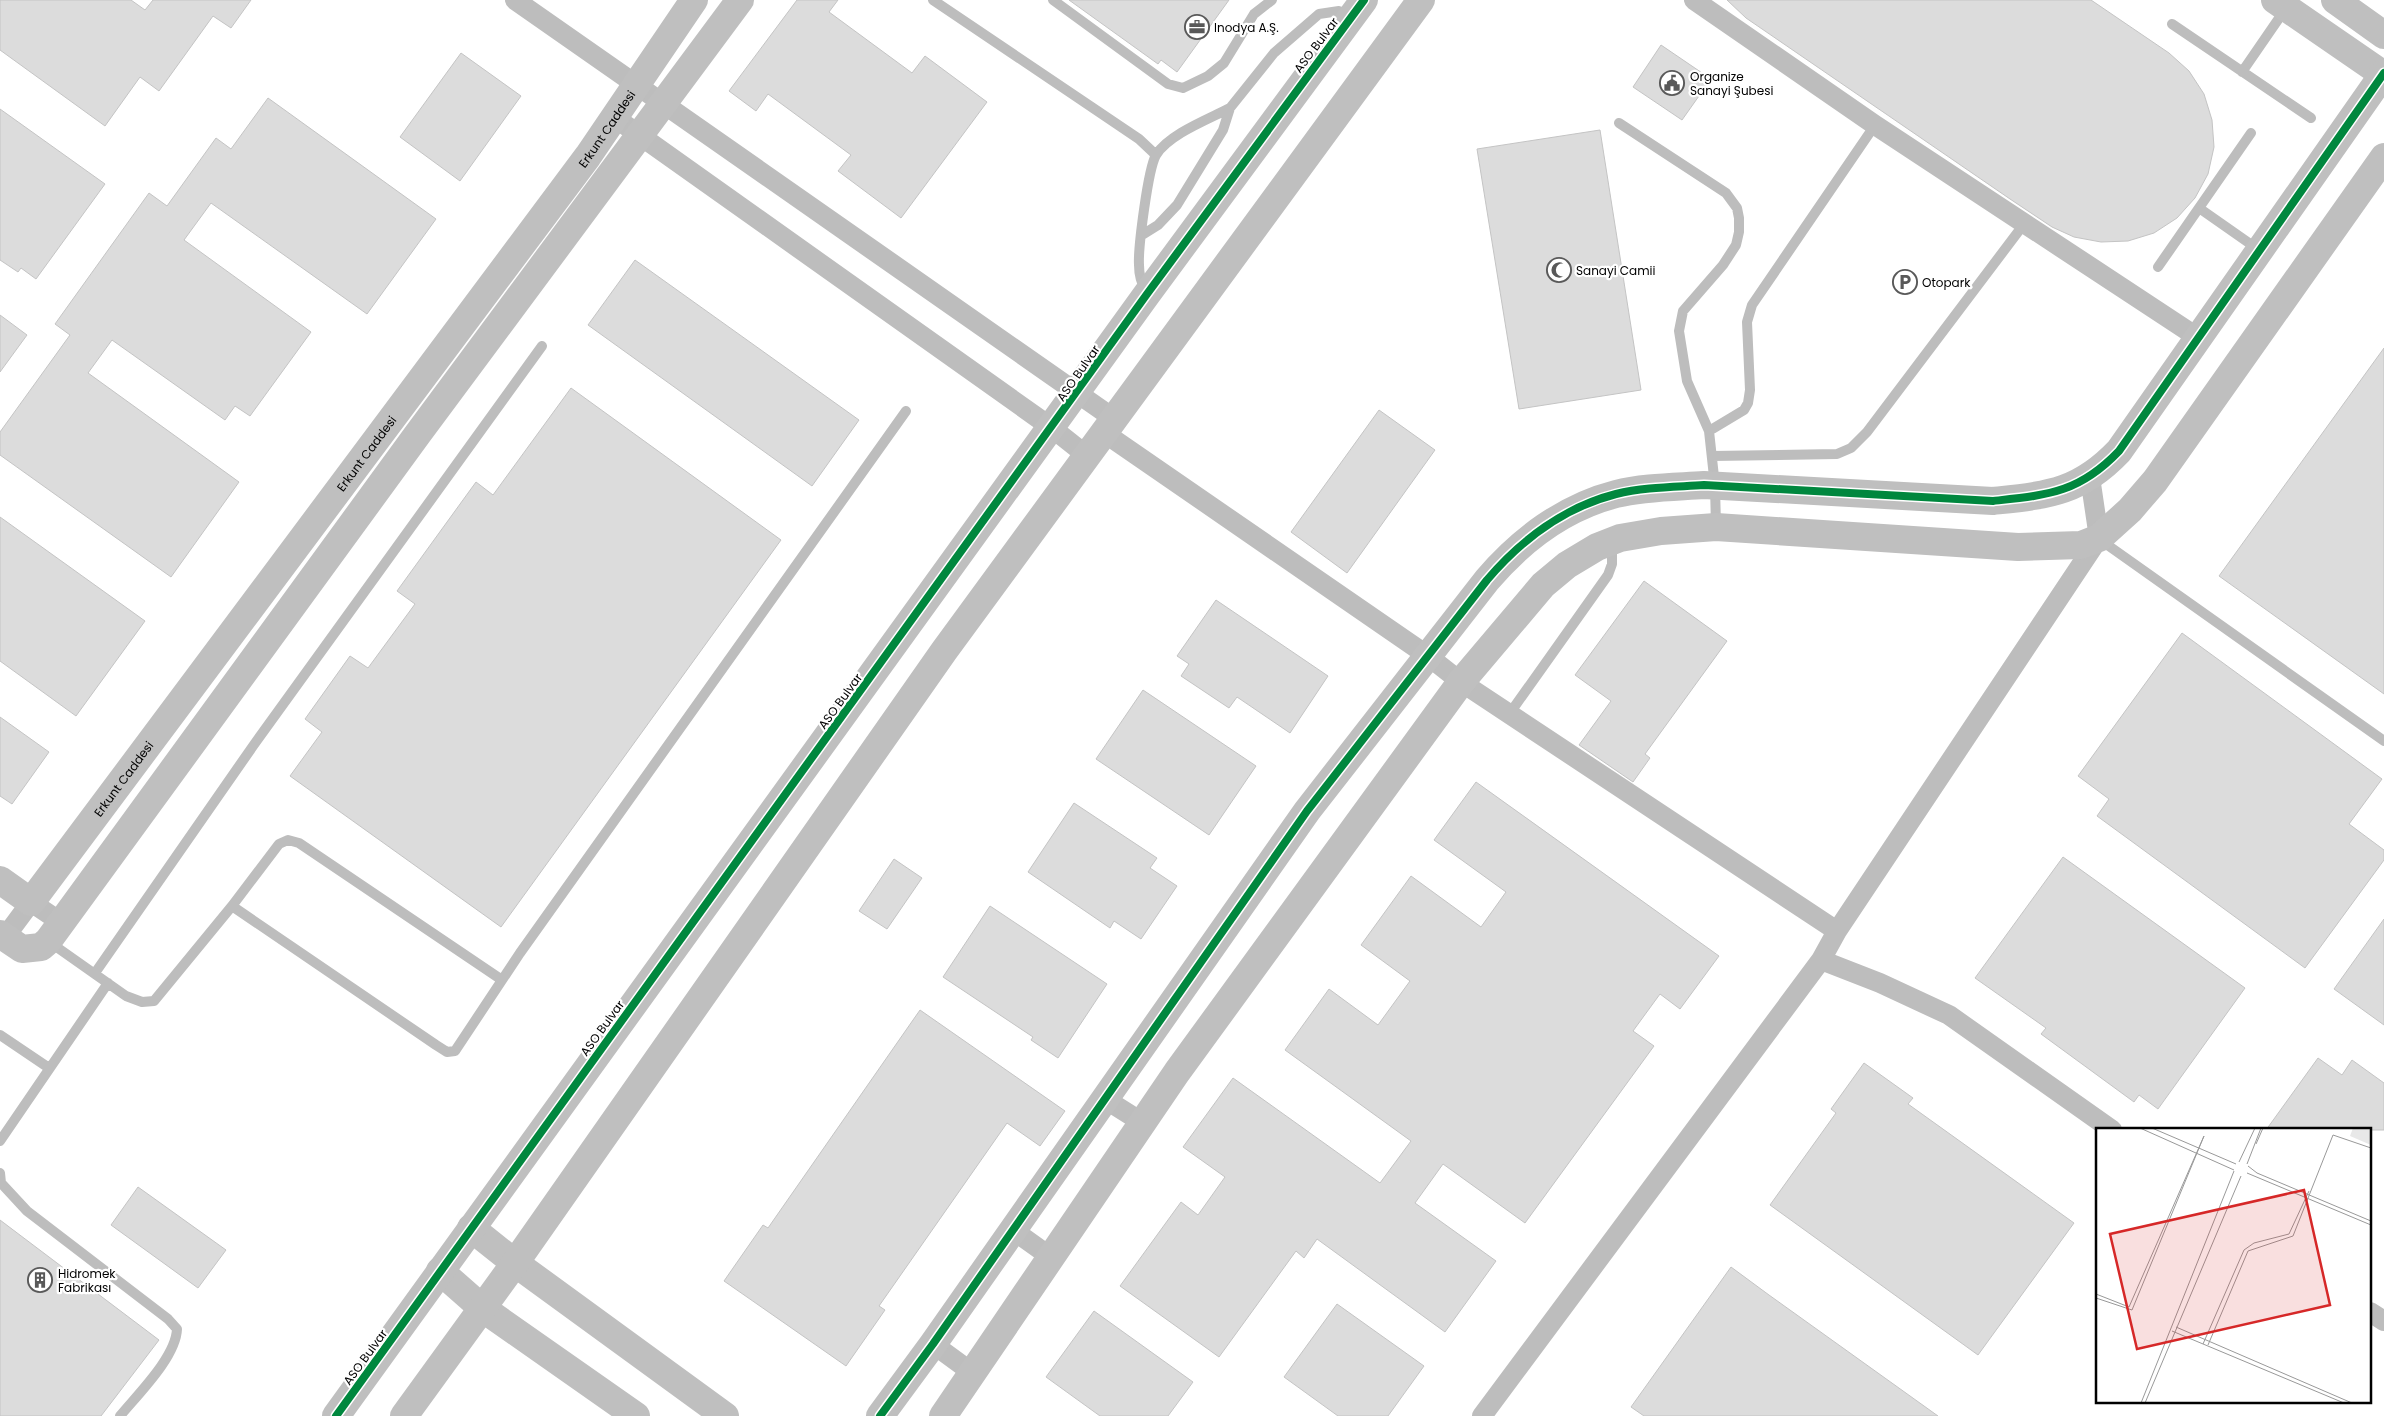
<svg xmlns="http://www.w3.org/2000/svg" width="2384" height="1416" font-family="Poppins,sans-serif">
<rect width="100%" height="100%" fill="#fff"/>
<path fill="#dcdcdc" stroke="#c4c4c4" d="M0 0H131L145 10 153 0H251L231 28 213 16 159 91 140 77 105 126 0 50Z
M797 0H838L829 12 912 73 925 56 987 102 901 218 838 171 851 155 768 94 756 111 729 91Z
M1069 0H1229L1177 72 1161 60 1158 64Z
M1727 0H2091L2169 53 2189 71 2204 94 2212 120 2214 147 2208 174 2195 198 2177 218 2154 233 2128 241 2101 242 2074 237 2052 227 2010 199 1746 18Z
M1661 45 1711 79 1682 120 1633 87Z
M461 53 521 96 460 181 400 137Z
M268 98 436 219 367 314 211 203 184 240 311 332 250 416 235 406 225 420 112 340 88 373 239 482 171 577 0 455V432L70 335 55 324 149 193 167 206 216 138 231 149Z
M0 109 105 184 36 279 21 268 18 272 0 260Z
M1600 130 1641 390 1519 409 1477 149Z
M635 260 859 420 812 486 588 325Z
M0 315 27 335 0 372Z
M2384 348V694L2219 576Z
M571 388 781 540 501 927 290 776 322 732 305 719 350 656 368 668 415 604 397 591 476 482 493 495Z
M1379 410 1435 450 1347 573 1291 532Z
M0 517 145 621 76 716 0 661Z
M1644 581 1727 641 1645 754 1650 758 1633 782 1579 745 1611 701 1575 675Z
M1216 600 1328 676 1290 733 1237 697 1229 708 1181 676 1189 664 1177 656Z
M2182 633 2382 779 2349 824 2384 850V860L2305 968 2097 816 2109 799 2078 776Z
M1143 690 1256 766 1209 835 1096 759Z
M0 717 49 752 12 804 0 796Z
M1476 782 1719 956 1680 1009 1660 994 1633 1031 1654 1046 1525 1223 1443 1164 1415 1203 1496 1261 1445 1332 1317 1239 1304 1258 1296 1251 1219 1357 1120 1286 1181 1202 1198 1215 1225 1177 1183 1147 1233 1078 1380 1183 1411 1141 1285 1050 1329 989 1378 1025 1410 981 1361 945 1411 876 1481 927 1506 892 1434 840Z
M1074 803 1157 858 1150 868 1177 886 1141 939 1114 921 1110 928 1028 872Z
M2063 857 2245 988 2158 1109 2139 1095 2134 1102 2041 1034 2046 1028 1975 978Z
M894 859 922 878 887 929 859 911Z
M990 906 1107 984 1058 1058 1031 1040 1033 1037 943 977Z
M2384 919V1025L2334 989Z
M920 1010 1065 1111 1040 1146 1007 1123 879 1306 885 1310 846 1366 724 1281 763 1225 768 1228Z
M2318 1058 2342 1075 2352 1060 2384 1083V1130H2266Z
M1864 1063 1913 1098 1908 1104 2074 1223 1978 1355 1770 1205 1836 1113 1831 1109Z
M138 1187 226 1250 198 1288 111 1225Z
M0 1220 159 1340 101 1416H0Z
M1731 1267 1769 1295 1938 1416H1644L1631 1407Z
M1337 1304 1424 1366 1388 1416H1338L1284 1377Z
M1094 1311 1193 1382 1168 1416H1100L1046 1377Z"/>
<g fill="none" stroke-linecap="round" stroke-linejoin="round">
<path stroke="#bdbdbd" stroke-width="10" d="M933 0 1139 139 1156 155
M1053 0 1168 84 1183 88 1208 76 1224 63 1254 14 1272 0
M2172 24 2311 118
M2242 72 2286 8
M1619 123 1726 193 1737 208 1739 218V232L1736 245 1723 265 1683 311 1679 331 1687 381 1709 431 1715 486 1716 526
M2199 208 2259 250
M1142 235 1158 225 1177 205 1223 130 1230 108 1274 53 1319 14 1339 11 1351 16
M2158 267 2251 133
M1146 291C1141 283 1139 274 1139 265 1138 248 1148 169 1156 155 1169 134 1209 119 1230 108
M1709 431 1744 410 1748 403 1750 390 1747 322 1752 305 1875 125
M1712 456 1837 454 1851 448 1867 432 2024 224
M2099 539 2384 741
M1510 713 1608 575 1612 564V542
M232 906 436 1045 447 1052 455 1051 520 953 906 411
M48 941 126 996 142 1002 154 1001 232 906 279 844 288 840 299 843 502 980
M95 973 253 746 542 346
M0 1035 49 1068
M0 1141 108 983
M0 1173 1 1183 27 1211 168 1319 177 1329C176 1357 138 1394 120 1416"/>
<path stroke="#bdbdbd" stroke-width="20" d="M515 0 1113 418
M1694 0 1875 125 2200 339
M614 117 1052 428 1086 455
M1103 432 1428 656 1461 682 1837 931
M5 937 31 902 62 923
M1821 960 1880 983 1949 1015 2112 1130
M1105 1099 1143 1123
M1013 1230 1052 1258
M2370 1312 2384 1321
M933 1344 974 1374
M1482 1416 1821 960 1837 931 2099 538 2090 477"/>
<g stroke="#bfbfbf" stroke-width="28">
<path d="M2275 0 2384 75"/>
<path d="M2335 0 2384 35"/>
<path id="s1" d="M0 880 31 902 588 156 694 0"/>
<path d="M0 934 22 949 41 947 48 941 417 435 740 0"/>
<path d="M471 1228 515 1263 725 1416"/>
<path d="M440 1271 482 1308 636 1416"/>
<path d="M336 1416 1147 294 1364 0"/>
<path d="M404 1416 515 1263 944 651 1421 0"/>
<path d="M880 1416 933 1344 1307 811 1487 580C1521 540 1565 507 1616 494 1644 487 1675 487 1704 485L1993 501C2048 495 2079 493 2119 451L2384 73"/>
<path d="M943 1416 1177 1072 1461 682 1543 585 1567 565 1597 547 1620 538 1661 531 1716 527 2018 547 2081 545 2099 538 2130 510 2155 481 2384 157"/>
</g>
<defs>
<path id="cycleway" d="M336 1416 1147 294 1364 0
M880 1416 933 1344 1307 811 1487 580C1521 540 1565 507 1616 494 1644 487 1675 487 1704 485L1993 501C2048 495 2079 493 2119 451L2384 73"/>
</defs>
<use href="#cycleway" stroke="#fff" stroke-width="11"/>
<use href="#cycleway" stroke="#00873e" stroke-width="8"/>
</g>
<defs>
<symbol id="office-ring" viewBox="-11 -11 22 22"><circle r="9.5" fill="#fff" stroke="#595959" stroke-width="1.5"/><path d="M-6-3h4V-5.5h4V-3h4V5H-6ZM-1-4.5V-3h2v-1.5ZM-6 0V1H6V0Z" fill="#595959"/></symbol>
<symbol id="civic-ring" viewBox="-11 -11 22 22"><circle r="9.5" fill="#fff" stroke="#595959" stroke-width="1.5"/><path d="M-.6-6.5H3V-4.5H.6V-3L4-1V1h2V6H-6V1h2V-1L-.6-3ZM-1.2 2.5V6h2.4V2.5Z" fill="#595959"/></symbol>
<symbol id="mosque-ring" viewBox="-11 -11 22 22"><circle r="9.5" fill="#fff" stroke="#595959" stroke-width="1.5"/><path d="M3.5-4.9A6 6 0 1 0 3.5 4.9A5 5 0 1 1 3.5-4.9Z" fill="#595959"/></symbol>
<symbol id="parking-ring" viewBox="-11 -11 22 22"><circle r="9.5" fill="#fff" stroke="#595959" stroke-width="1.5"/><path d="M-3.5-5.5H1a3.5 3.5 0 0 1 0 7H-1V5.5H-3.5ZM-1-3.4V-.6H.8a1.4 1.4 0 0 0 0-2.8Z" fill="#595959"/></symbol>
<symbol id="building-ring" viewBox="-11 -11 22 22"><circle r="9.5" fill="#fff" stroke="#595959" stroke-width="1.5"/><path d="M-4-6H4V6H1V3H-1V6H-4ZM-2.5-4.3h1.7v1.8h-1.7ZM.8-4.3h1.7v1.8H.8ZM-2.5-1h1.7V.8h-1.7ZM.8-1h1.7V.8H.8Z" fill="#595959"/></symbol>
</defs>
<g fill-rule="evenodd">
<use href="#office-ring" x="1183" y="13" width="28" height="28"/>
<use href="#civic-ring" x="1658" y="69" width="28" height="28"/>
<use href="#mosque-ring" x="1545" y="256" width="28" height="28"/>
<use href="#parking-ring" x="1891" y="268" width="28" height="28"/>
<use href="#building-ring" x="26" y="1266" width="28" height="28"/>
</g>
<g text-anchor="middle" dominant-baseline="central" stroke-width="4.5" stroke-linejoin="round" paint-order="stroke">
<g font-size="12" fill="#000" stroke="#fff" text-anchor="start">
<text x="1214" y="27">Inodya A.Ş.</text>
<text x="1690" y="76">Organize<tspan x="1690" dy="14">Sanayi Şubesi</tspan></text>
<text x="1576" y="270">Sanayi Camii</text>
<text x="1922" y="282">Otopark</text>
<text x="58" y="1273">Hidromek<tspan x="58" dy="14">Fabrikası</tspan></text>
</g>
<g font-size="12" fill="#000" stroke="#fff">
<text transform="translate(1316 45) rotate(-53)">ASO Bulvar</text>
<text stroke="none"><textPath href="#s1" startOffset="1002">Erkunt Caddesi</textPath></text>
<text transform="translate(1078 373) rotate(-55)">ASO Bulvar</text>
<text stroke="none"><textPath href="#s1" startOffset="598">Erkunt Caddesi</textPath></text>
<text transform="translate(840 701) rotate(-54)">ASO Bulvar</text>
<text stroke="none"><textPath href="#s1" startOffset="192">Erkunt Caddesi</textPath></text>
<text transform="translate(602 1028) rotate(-54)">ASO Bulvar</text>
<text transform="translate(365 1357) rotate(-54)">ASO Bulvar</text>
</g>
</g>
<g transform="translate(2096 1128)">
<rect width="275" height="275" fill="#fff"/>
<path d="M257 0H275V17L254 8Z" fill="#e8e8e8"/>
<path fill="none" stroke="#999" stroke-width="1" d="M44 0 138 42M56 0 140 36M160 16 167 0M143 34 159 0M151 36 165 0M152 38 161 45 275 93M151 45 275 97M0 166 33 179 108 8M0 170 36 182 108 8M80 199 256 275M76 203 248 275M107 216 148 122 158 115 193 106 213 63M112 217 152 123 197 108 237 7 275 20M45 275 138 43M49 275 145 48"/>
<path fill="#d62828" fill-opacity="0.15" stroke="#d62828" stroke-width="2.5" d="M208 62 234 177 41 221 14 106Z"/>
<rect width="275" height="275" fill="none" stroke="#000" stroke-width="2.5"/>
</g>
</svg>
